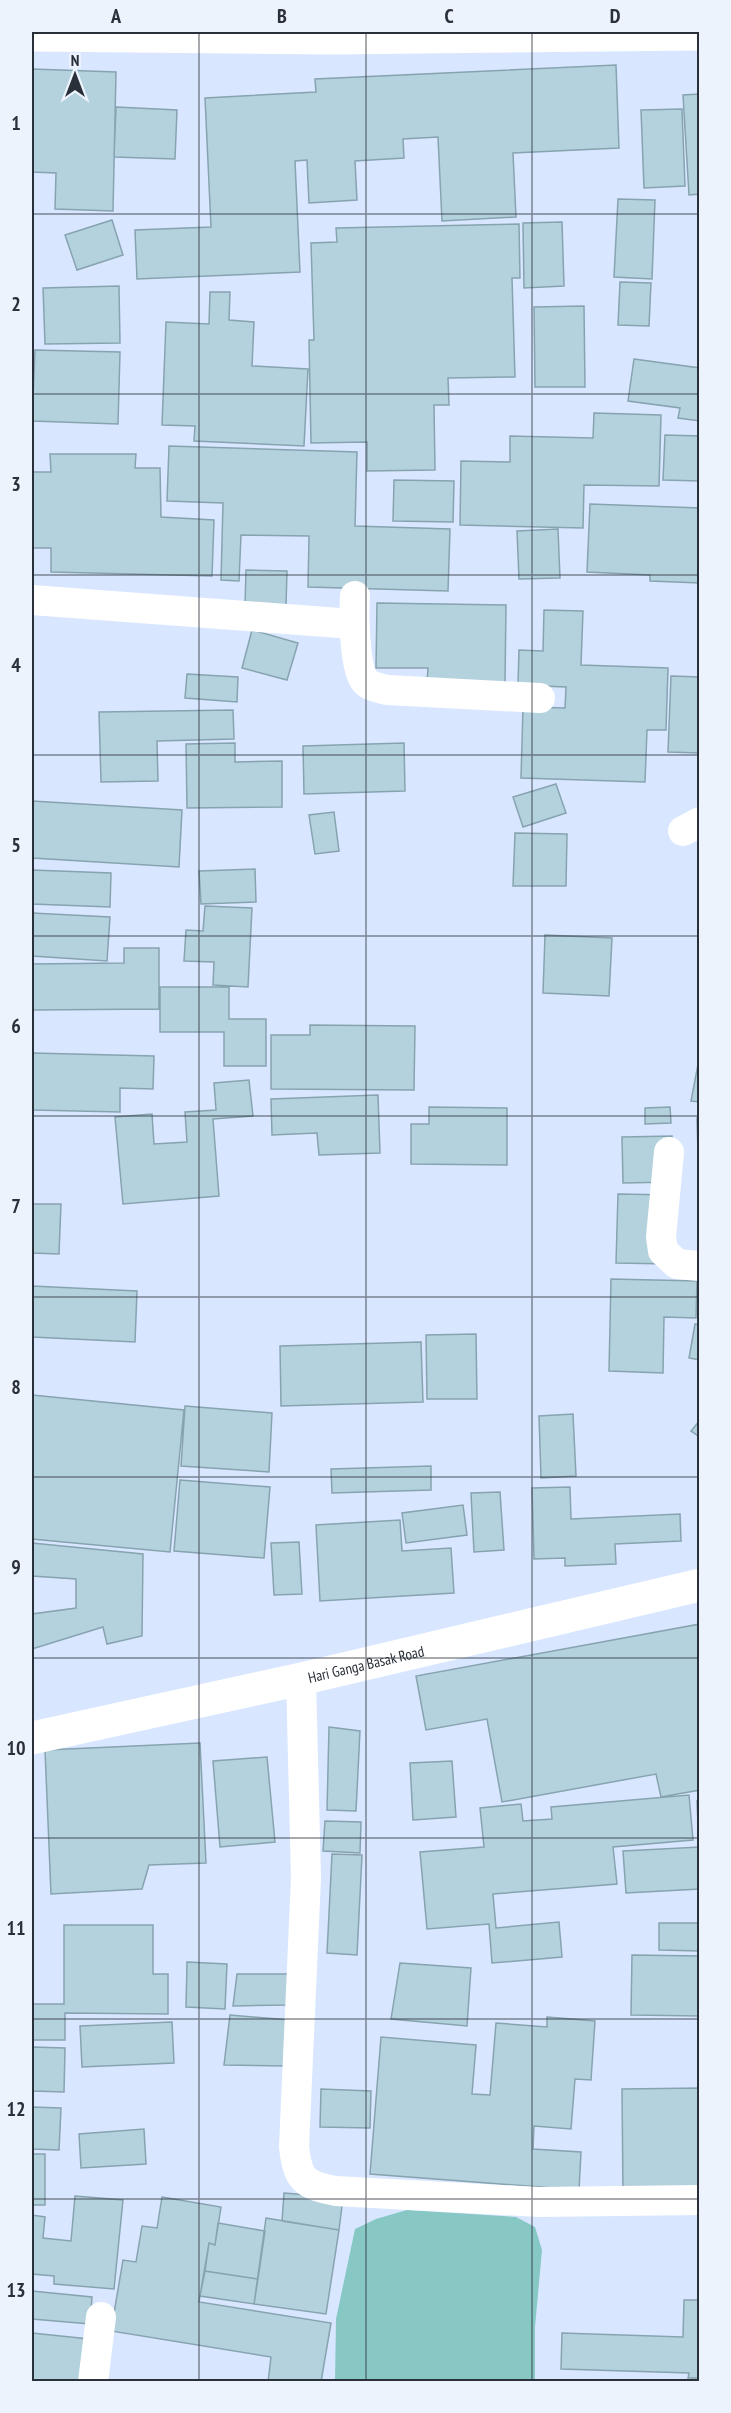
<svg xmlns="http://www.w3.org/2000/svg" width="731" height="2413" font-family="'PT Sans Narrow',sans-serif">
<rect width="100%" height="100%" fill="#d8e7ff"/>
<path fill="#87c7c4" d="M407 2210 516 2217 535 2227 542 2250 535 2327V2381H335L336 2319 355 2229 376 2219Z"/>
<path fill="#b4d1de" stroke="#87a3b0" stroke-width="1.5" d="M616 65 619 148 513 153 516 217 442 221 438 137 403 139 404 158 355 161 357 200 309 203 307 160 295 161 300 272 137 279 135 230 211 227 205 98 316 92 315 79Z
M32 69 116 72 113 211 55 209 56 173 32 172Z
M700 94V194L689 195 683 95Z
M116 107 177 110 175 159 114 157Z
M682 109 685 186 644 188 641 110Z
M618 199 655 200 652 279 614 277Z
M112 220 123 255 77 270 65 235Z
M562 222 564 286 524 288 523 223Z
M519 224 520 278H512L515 377 448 378 449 405H434L435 470 367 471V442L311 443 309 340H314L311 243 337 242 336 228Z
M620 282 651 283 649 326 618 325Z
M119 286 120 343 45 344 43 288Z
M210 292H230L229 320 254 322 252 366 308 369 304 446 194 441 195 426 162 425 166 322 209 324Z
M584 306 585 387H535L534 307Z
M35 350 120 352 118 424 32 421Z
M634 359 700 368V421L678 418 680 408 628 401Z
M594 413 661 415 659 486 584 485 583 528 460 525 461 461 510 462V436L593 438Z
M665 435 700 436V481L663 480Z
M169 446 357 452 355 526 450 529 448 591 308 587 309 536 241 535 239 581 221 580 223 503 167 501Z
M50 454H136L135 468H160L161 517 214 520 212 576 51 572V548H32V472H51Z
M394 480 454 481 453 522 393 521Z
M590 504 700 508V583L650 581V575L587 572Z
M558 529 560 578 519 579 517 531Z
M246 570 287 571 286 606 245 605Z
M377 603 506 605 505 683 427 682 428 668H376Z
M544 610 583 611 581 665 668 668 666 730H647L645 782 521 778 523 707 565 708 566 687 518 685 519 650 543 651Z
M252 630 298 643 287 680 242 668Z
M187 674 238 677 237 702 185 698Z
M671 676 700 677V753L668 752Z
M233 710 234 739 157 741 158 781 101 782 99 712Z
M235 743V762L282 761V807L187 808 186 744Z
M404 743 405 791 304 794 303 746Z
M556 784 566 813 523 827 513 797Z
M32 801 182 810 179 867 32 858Z
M334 812 339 851 315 854 309 815Z
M515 833 567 834 566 886H513Z
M255 869 256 902 201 904 199 871Z
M32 870 111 873 110 907 32 904Z
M205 906 252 908 248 987 213 985 214 962 184 961 186 930 203 931Z
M32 913 110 917 107 961 32 956Z
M545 935 612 938 609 996 543 993Z
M124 948H159V1009L32 1010V964L124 963Z
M160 987H229V1019H266V1066H224V1032H160Z
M310 1025 415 1026 414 1090 271 1089V1035H310Z
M32 1053 154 1056 153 1089 120 1088V1112L32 1110Z
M700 1054V1102L691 1101Z
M249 1080 253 1116 213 1119 219 1196 123 1204 115 1117 152 1114 154 1144 187 1142 185 1112 216 1110 214 1083Z
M378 1095 380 1153 319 1155 317 1133 272 1135 271 1099Z
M429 1107 507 1108V1165L411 1164V1124H429Z
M670 1107 671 1123 645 1124V1108Z
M697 1118H700V1153H698Z
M672 1136 673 1182 623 1183 622 1137Z
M618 1194 671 1195 669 1264 616 1263Z
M32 1204H61L59 1254 32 1253Z
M611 1279 697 1281 696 1318 664 1317 663 1373 609 1371Z
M32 1286 137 1291 135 1342 32 1337Z
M695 1324 700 1325V1360L689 1358Z
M476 1334 477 1399H427L426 1335Z
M421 1342 423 1402 281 1406 280 1346Z
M32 1395 184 1410 170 1552 32 1539Z
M185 1406 272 1413 269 1472 181 1466Z
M573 1414 576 1476 541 1478 539 1416Z
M700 1420V1437L691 1431Z
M431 1466V1490L332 1493 331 1469Z
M180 1480 270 1487 264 1558 174 1551Z
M570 1487 571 1519 680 1514 681 1541 615 1544 616 1564 565 1566V1558L534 1559 532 1488Z
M500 1492 504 1550 474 1552 471 1493Z
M463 1505 467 1535 406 1543 402 1513Z
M400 1520 402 1551 451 1548 454 1593 320 1601 316 1525Z
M299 1542 302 1594 274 1595 271 1543Z
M32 1543 143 1554 142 1636 107 1644 103 1627 32 1649V1614L76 1608V1579L32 1576Z
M700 1624V1790L661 1797 656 1774 502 1802 487 1719 426 1730 416 1676Z
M329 1727 360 1731 356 1811 327 1810Z
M200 1743 206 1863 149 1865 142 1889 51 1894 45 1750Z
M267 1757 275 1842 220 1847 213 1761Z
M452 1761 456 1817 413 1820 410 1763Z
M689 1795 693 1840 613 1847 617 1884 493 1894 496 1928 559 1922 562 1957 492 1963 489 1924 427 1929 420 1852 484 1847 480 1808 521 1804 523 1821 552 1819 551 1807Z
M697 1801H700V1825H698Z
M325 1821 361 1822 360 1853 323 1851Z
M700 1847V1889L626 1893 623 1851Z
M332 1854 362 1855 357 1955 327 1953Z
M659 1923H700V1951L659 1950Z
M64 1925H153V1974H168V2014L65 2013V2040H32V2004H64Z
M632 1955 700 1956V2016L631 2015Z
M187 1962 227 1964 225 2009 186 2007Z
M400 1963 471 1968 467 2026 391 2019Z
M237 1974H289L288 2005 233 2006Z
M230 2015 289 2020 288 2066 224 2065Z
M547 2017 595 2021 591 2080 575 2079 571 2129 534 2126 533 2149 581 2152 579 2190 370 2174 381 2037 476 2045 472 2094 490 2095 496 2023 547 2027Z
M172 2022 174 2063 82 2067 80 2026Z
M32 2047 65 2048 64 2092 32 2091Z
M700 2088V2193L623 2194 622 2089Z
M321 2089 371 2091 370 2128 320 2127Z
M32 2107 61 2108 59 2150 32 2149Z
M144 2129 146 2164 81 2168 79 2134Z
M32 2154H45V2205H32Z
M284 2193 343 2198 339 2230 282 2221Z
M75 2196 123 2200 114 2289 54 2284V2276L32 2274V2215L45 2217 43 2238 71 2241Z
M162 2197 221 2207 215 2245 209 2243 199 2302 331 2323 321 2382H268L271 2357 111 2331 123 2260 136 2262 142 2226 157 2228Z
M266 2218 339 2230 326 2314 254 2304Z
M218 2223 265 2231 258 2279 205 2271 209 2243 215 2245Z
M205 2271 258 2279 254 2304 200 2296Z
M32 2291 92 2297 90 2324 32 2319Z
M684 2300H700V2378H688L689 2373 561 2369 562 2333 683 2337Z
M32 2333 89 2339 84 2382H32Z"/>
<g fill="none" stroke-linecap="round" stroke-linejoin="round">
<path stroke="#fff" stroke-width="30" d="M355 596C354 614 354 668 365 681 370 687 380 688 387 690L540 698
M32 600 353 624
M683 831 700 822
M669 1152 661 1237 663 1251 677 1264 700 1266
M301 1679 306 1878 294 2147C298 2180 304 2185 336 2191L539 2202 700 2200
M93 2382 101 2317"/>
<g stroke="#fff" stroke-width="33">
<path d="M32 35 333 38 700 34"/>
<path id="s1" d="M32 1738 301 1679 700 1585"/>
</g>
</g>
<path fill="none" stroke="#2a3039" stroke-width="1.5" stroke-opacity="0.55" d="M199 32V2382M366 32V2382M532 32V2382M32 214H700M32 394H700M32 575H700M32 755H700M32 936H700M32 1116H700M32 1297H700M32 1477H700M32 1658H700M32 1838H700M32 2019H700M32 2199H700"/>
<g text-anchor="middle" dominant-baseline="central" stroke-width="4.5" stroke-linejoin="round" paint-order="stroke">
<g font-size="15" fill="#2a3039" stroke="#edf3fd">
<text stroke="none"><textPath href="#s1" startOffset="342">Hari Ganga Basak Road</textPath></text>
</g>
</g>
<rect width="731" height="2413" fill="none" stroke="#edf3fd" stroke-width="66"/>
<g transform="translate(75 75)" stroke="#edf3fd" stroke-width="4.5" paint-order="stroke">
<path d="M0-4.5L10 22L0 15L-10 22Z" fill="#2a3039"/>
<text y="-9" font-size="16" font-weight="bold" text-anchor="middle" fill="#2a3039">N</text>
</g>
<rect x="33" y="33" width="665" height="2347" fill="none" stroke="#2a3039" stroke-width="2"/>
<g font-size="20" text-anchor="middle" font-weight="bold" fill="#2a3039">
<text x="116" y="23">A</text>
<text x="282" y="23">B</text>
<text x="449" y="23">C</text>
<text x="615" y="23">D</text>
<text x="16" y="130">1</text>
<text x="16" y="311">2</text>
<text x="16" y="491">3</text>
<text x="16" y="672">4</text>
<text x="16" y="852">5</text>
<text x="16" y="1033">6</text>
<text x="16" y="1213">7</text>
<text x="16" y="1394">8</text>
<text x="16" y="1574">9</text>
<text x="16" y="1755">10</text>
<text x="16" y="1935">11</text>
<text x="16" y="2116">12</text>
<text x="16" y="2297">13</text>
</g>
</svg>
